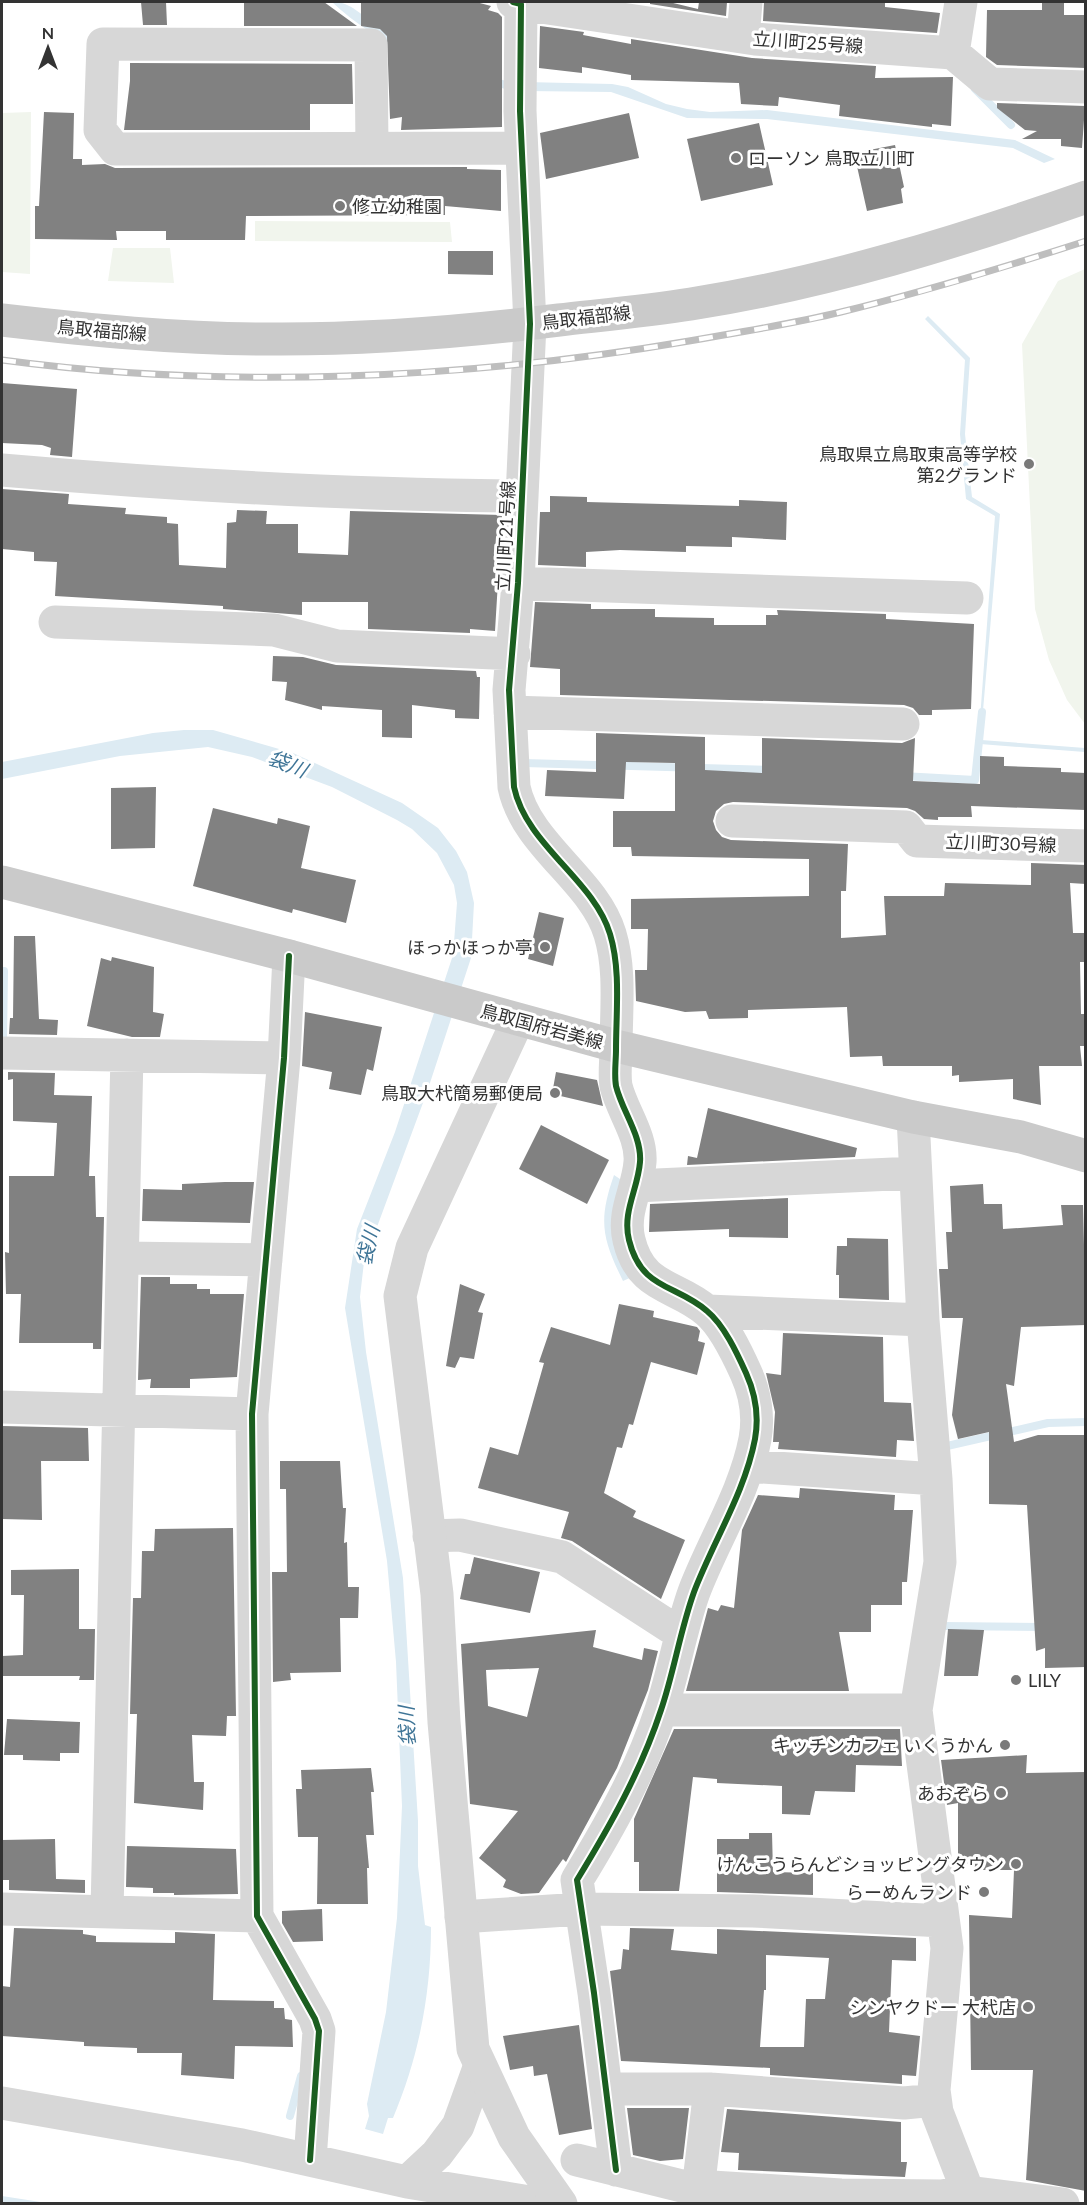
<svg xmlns="http://www.w3.org/2000/svg" width="1087" height="2205" font-family="Lato,'Noto Sans JP',sans-serif">
<rect width="100%" height="100%" fill="#fff"/>
<path fill="#f1f5ed" d="M31 112 30 274 2 272V113Z
M255 221 450 222 452 242 255 241Z
M113 248H170L174 283 108 281Z
M1085 269V724L1067 700 1049 660 1035 609 1022 344 1058 281Z"/>
<path fill="#ddebf3" d="M332 2C350 1 361 15 376 25 416 50 464 68 509 82V90C448 73 378 46 332 2Z
M525 82 612 84 628 87 666 104 687 109 710 112 767 110 1015 140 1055 159 1044 163 1013 148 767 119 687 118 611 92 526 91Z
M928 316 970 358 965 434 972 497 1000 514 982 722 980 719 995 516 966 499 960 434 965 360 925 319Z
M184 730H213L293 753 402 803 438 828 456 851 467 872 474 903 471 958 427 1092 364 1262 360 1297 366 1352 403 1578 418 1821V1866L425 1925 431 1927C431 1994 419 2056 393 2118H388L383 2134 365 2129 369 2116 367 2104 386 2012 397 1918 402 1806 396 1662 387 1561 345 1308 357 1229 395 1132 453 955 457 903 454 885 437 853 412 829 397 820 332 787 252 757 208 747 120 756 2 779V762L153 733Z
M981 740 1085 748V752L980 744Z
M614 1175 623 1181 634 1276 623 1281C602 1238 598 1221 614 1175Z
M2 2196 47 2203H2Z"/>
<g fill="none" stroke-linecap="round" stroke-linejoin="round">
<path stroke="#ddebf3" stroke-width="8" d="M975 89 1011 125
M524 763 773 770
M902 776 975 780 982 712
M3 1040 4 971
M947 1446 1048 1423 1086 1422
M943 1626 1043 1627
M290 2116 301 2076"/>
</g>
<path fill="#818181" fill-rule="evenodd" d="M141 2H166L167 25H143Z
M244 2H324L357 26H244Z
M361 2H476L491 6 488 10 498 13 502 17V127L401 130 402 117 390 119 387 36 380 29 361 26Z
M650 2H669L698 9 699 2H727L726 16 650 4Z
M764 2H885V7L940 13 937 33 763 21Z
M1042 2H1064V15H1086V68L997 65 986 57 987 10H1042Z
M540 26 584 32 583 35 631 44V39L752 58 876 66 875 78 953 77 951 126 932 124V127L839 116 840 105 779 97 778 106 741 104 739 83 631 80V75L582 67V73L539 68Z
M130 63 352 64 353 104H310V130H124L130 81Z
M997 103 1085 106 1082 148 1061 146V139H1022L1037 131 1025 130 997 108Z
M44 112 74 113 73 159H82V165L105 164 115 168 467 167V169L501 170V211L445 206V215L246 216 245 240H166V231H116L117 240 35 239V206H39Z
M629 113 639 158 546 179 540 133Z
M759 123 773 185 701 201 687 139Z
M895 145 904 187 901 189 903 203 867 211 854 153Z
M448 251H493V275L448 274Z
M2 383 77 389 72 457 50 455 51 448 42 445 2 443Z
M2 489 69 494 68 504 126 508 125 514 167 517V523L178 524 179 565 226 568 227 523 236 522 237 510 267 511 266 524H298V553L348 555 350 511 502 515 495 631 470 629V633L368 629V602H302V615L289 614 223 609V606L55 596 57 562 34 561V552L2 549Z
M550 496 587 497V502L739 506V500L787 502 786 540 732 537V547L686 546V552L620 550 586 552V567L538 565 540 512H550Z
M535 602 591 604V609H655V617L714 618V625H766V615H778L777 610 886 614V619L974 624 971 709 932 710V715H919L913 708 904 705 560 695V669L530 667Z
M273 656 303 657 336 665 476 671 477 677H480L479 719 455 718V710L412 705V738L382 737V710L322 706V710L285 700 287 682 272 681Z
M596 733 705 737V770L762 773V738L902 743 915 738 913 781 980 784V756L1004 757V766L1061 768V772L1086 773V810L971 806 972 817H938V820L924 819 915 811 907 808 733 802 724 804 716 811 713 821 716 830 722 837 731 840 848 844 846 891H841V938L886 935 884 896H944L945 883 1031 885V863L1086 865V884L1070 883 1073 933H1086V962H1080L1081 1014H1086V1046H1080L1082 1066H1039L1041 1105 1013 1099V1079L959 1082V1075L952 1076V1066H883L882 1056 850 1057 847 1007 748 1010V1018L709 1019 706 1011 685 1012 636 1001 635 970H647L648 929H631V899L809 896V859L632 856 631 847H613V811H675V763L626 762 624 799 545 796 547 770 596 772Z
M156 787 155 848 111 849V788Z
M213 808 277 824 278 818 310 826 301 868 356 880 346 923 293 909 292 913 193 886Z
M539 912 564 918 553 966 528 959Z
M14 936H35L39 1019 58 1020 57 1035 9 1034 10 1018H13Z
M112 957 154 967 153 1012 164 1014 160 1037H132L87 1026 101 958 111 961Z
M305 1012 382 1027 373 1071 367 1069 361 1095 329 1089 332 1072 302 1066Z
M8 1072 55 1073 54 1095 92 1096 89 1176H95L96 1217H104L101 1349H93V1343H19L21 1294H6L5 1252 9 1253V1176H54L57 1123 13 1121V1079L8 1080Z
M556 1072 597 1080 603 1106 552 1094Z
M708 1108 857 1148 855 1157 687 1165 688 1156 697 1158Z
M541 1125 609 1160 587 1204 519 1169Z
M225 1182H254L250 1223 142 1221 143 1189 182 1190V1184Z
M983 1184 984 1204H1002L1003 1229 1063 1225 1061 1205H1083L1086 1325 1021 1327 1014 1386 1006 1384 1014 1442 1038 1435H1086V1667L1045 1668V1648L1036 1651 1027 1505 989 1504V1432L958 1439 952 1415 963 1318H942L939 1269H948L946 1232H952L950 1186Z
M788 1198V1238L729 1237V1229L649 1232 650 1204Z
M847 1238 888 1239 889 1300 839 1298V1275H836L837 1246H847Z
M141 1277H170V1284H197V1289H210V1294H244L237 1377 190 1379V1388H150L151 1379 138 1380Z
M460 1284 485 1294 478 1312 483 1313 474 1359 460 1357 455 1368 446 1366Z
M619 1304 654 1311 653 1317 697 1327 700 1331 698 1341 705 1343 697 1375 651 1362 633 1425 629 1424 622 1448 617 1447 604 1493 636 1511 633 1517 685 1540 661 1599 572 1541 561 1538 569 1512 478 1488 490 1447 518 1455 544 1363 539 1362 551 1327 610 1345Z
M783 1333 883 1337 884 1402 911 1403 914 1441 897 1440 896 1457 778 1449 779 1442H773L775 1412 766 1373 781 1375Z
M2 1426 88 1428 89 1461H41L42 1520 2 1519Z
M280 1461H340L343 1508H346L344 1543 347 1542 348 1587H359L358 1618H340L341 1672 290 1673 291 1680 273 1682 272 1572H287L286 1489H280Z
M800 1488 895 1495 894 1510H913L907 1582H902V1605H871V1632H839L849 1691H686L708 1608 718 1611 721 1605 734 1608 742 1530 758 1495 799 1498Z
M233 1528 236 1716H227L226 1736 192 1735 194 1782H204L203 1810 134 1803 137 1714H130L133 1598H141L142 1551H154L155 1529Z
M474 1557 540 1572 530 1613 460 1599 465 1574H470Z
M79 1569V1629H95L94 1680H79L80 1676H2V1656L23 1655 24 1595H11V1570Z
M948 1629 984 1630 978 1676H944Z
M596 1630 593 1647 642 1660 644 1648 658 1651 648 1690 617 1768 566 1862 563 1859 539 1893 521 1894 503 1887 506 1880 479 1858 518 1811 470 1804 461 1644ZM539 1668 527 1717 488 1706 486 1670Z
M7 1719 80 1722 79 1753H60V1761L23 1760V1755H4Z
M674 1729H900L902 1766 856 1765 855 1792 815 1791 810 1815 782 1814V1786L717 1783V1779L693 1777 679 1891H639V1862H634V1819Z
M1027 1755 1026 1773 1086 1772V2191L1026 2180 1033 2070H971L969 1915 1012 1918 1014 1870H973L975 1864 958 1863V1803L947 1805 941 1760Z
M371 1768 374 1792H371L374 1835H366L369 1868H367L368 1904H317L318 1837H298L296 1789H302L301 1770Z
M749 1833H772L773 1872 813 1873V1895L717 1892V1839H749Z
M55 1839 56 1879 85 1880V1893L9 1890V1880H2V1840Z
M127 1846 236 1849 238 1894 174 1895V1893H153V1888L126 1887Z
M322 1909 323 1941 293 1942 282 1923V1911Z
M14 1928 83 1930V1934L96 1936V1942L175 1943V1932L215 1934 213 2000 274 2001V2008H284L285 2019 292 2020 293 2047 235 2046 234 2079 181 2075 182 2053H137V2048L84 2046V2042L2 2036V1986L10 1987Z
M630 1928 674 1929 671 1950 717 1954V1929L916 1938V1961L892 1960 889 2032 920 2036 916 2076 902 2075V2084L770 2075V2068L621 2061 610 1971 621 1969 623 1949 629 1950ZM766 1955 829 1958 825 1999H806L804 2047H760L764 1990H766Z
M579 2025 592 2129 559 2135 547 2074 534 2076 533 2066 510 2070 503 2036Z
M627 2108H689L683 2159 660 2161 633 2155Z
M727 2109 901 2122V2162H907L905 2177 738 2170 739 2153 721 2152Z"/>
<g fill="none" stroke-linecap="round" stroke-linejoin="round">
<path stroke="#d7d7d7" stroke-width="33" d="M513 2 521 4 520 111 530 324 518 583 509 690 514 787C526 845 594 880 610 934 621 970 616 1012 616 1050 616 1061 614 1075 616 1086 622 1111 642 1136 640 1162 638 1189 622 1212 629 1240 641 1290 676 1284 707 1311 724 1325 737 1353 746 1373 755 1393 759 1417 755 1439 745 1492 713 1542 694 1592 680 1631 674 1672 661 1710 641 1771 610 1826 577 1880L594 1993 616 2170
M521 4 755 39 953 53 990 84 1086 87
M743 37 746 2
M953 53 961 2
M372 148 371 45 103 44 100 130 115 149 521 148
M2 470C175 485 348 495 522 496
M518 583 967 598
M55 622 274 630 337 646 514 654
M510 712 903 724
M732 821 906 827 917 841 1086 846
M289 956 284 1058 252 1414 257 1916 315 2019 319 2031 310 2160
M2 1053 284 1058
M913 1117 923 1320 936 1479 940 1562 916 1710 947 1948 934 2090 937 2112 968 2192 969 2204
M635 1186 915 1173
M123 1258 266 1260
M707 1311 923 1320
M2 1407 252 1414
M748 1466 936 1479
M429 1536 460 1535 562 1557 681 1634
M662 1710H916
M2 1909 257 1916
M107 1911 127 1055
M461 1917 581 1909 753 1911 943 1921
M606 2089H710L904 2103 935 2100
M2 2103 242 2145 407 2182 542 2204
M577 2160 698 2190 712 2187 841 2195 941 2196 968 2192 1063 2204
M407 2182 437 2154 458 2126 480 2065
M698 2190 710 2089"/>
<path stroke="#d7d7d7" stroke-width="33" d="M518 1020 412 1248 400 1296 437 1594 444 1722 473 2049 514 2137 561 2204"/>
<path stroke="#cacaca" stroke-width="33" d="M2 320C89 330 178 339 266 339 364 340 462 332 559 320 603 315 647 311 691 304 825 283 958 242 1086 197
M2 882 289 956 616 1046 913 1117 1021 1137 1086 1156"/>
<defs>
<path id="rail" d="M2 360C225 390 468 379 689 341 740 332 792 324 841 312 924 292 1005 267 1086 241"/>
</defs>
<use href="#rail" stroke="#bebebe" stroke-width="7"/>
<use href="#rail" stroke="#fff" stroke-width="4.5" stroke-dasharray="14" stroke-linecap="butt"/>
<defs>
<path id="cycleway" d="M513 2 521 4 520 111 530 324 518 583 509 690 514 787C526 845 594 880 610 934 621 970 616 1012 616 1050 616 1061 614 1075 616 1086 622 1111 642 1136 640 1162 638 1189 622 1212 629 1240 641 1290 676 1284 707 1311 724 1325 737 1353 746 1373 755 1393 759 1417 755 1439 745 1492 713 1542 694 1592 680 1631 674 1672 661 1710 641 1771 610 1826 577 1880L594 1993 616 2170
M289 956 284 1058 252 1414 257 1916 315 2019 319 2031 310 2160"/>
</defs>
<use href="#cycleway" stroke="#fff" stroke-width="10"/>
<use href="#cycleway" stroke="#1b5e20" stroke-width="6"/>
</g>
<g fill="#7a7a7a" stroke="#fff" stroke-width="2">
<circle cx="736" cy="158" r="6"/>
<circle cx="340" cy="206" r="6"/>
<circle cx="1029" cy="464" r="6"/>
<circle cx="545" cy="947" r="6"/>
<circle cx="555" cy="1093" r="6"/>
<circle cx="1016" cy="1680" r="6"/>
<circle cx="1005" cy="1745" r="6"/>
<circle cx="1001" cy="1793" r="6"/>
<circle cx="1016" cy="1864" r="6"/>
<circle cx="984" cy="1892" r="6"/>
<circle cx="1028" cy="2007" r="6"/>
</g>
<g text-anchor="middle" dominant-baseline="central" stroke-width="6" stroke-linejoin="round" paint-order="stroke">
<g font-size="18" fill="#333" stroke="#fff">
<text transform="translate(808 42) rotate(4)">立川町25号線</text>
<text transform="translate(586 317) rotate(-7)">鳥取福部線</text>
<text transform="translate(102 330) rotate(5)">鳥取福部線</text>
<text transform="translate(505 536) rotate(-87)">立川町21号線</text>
<text transform="translate(1001 843) rotate(2)">立川町30号線</text>
<text transform="translate(542 1026) rotate(15)">鳥取国府岩美線</text>
</g>
<g font-size="18" fill="#333" stroke="#fff" text-anchor="end">
<text x="748" y="158" text-anchor="start">ローソン 鳥取立川町</text>
<text x="352" y="206" text-anchor="start">修立幼稚園</text>
<text x="1017" y="454">鳥取県立鳥取東高等学校<tspan x="1017" dy="21">第2グランド</tspan></text>
<text x="533" y="947">ほっかほっか亭</text>
<text x="543" y="1093">鳥取大杙簡易郵便局</text>
<text x="1028" y="1680" text-anchor="start">LILY</text>
<text x="993" y="1745">キッチンカフェ いくうかん</text>
<text x="989" y="1793">あおぞら</text>
<text x="1004" y="1864">けんこうらんどショッピングタウン</text>
<text x="972" y="1892">らーめんランド</text>
<text x="1016" y="2007">シンヤクドー 大杙店</text>
</g>
<g font-size="20" font-style="italic" fill="#3f7597" stroke="#fff">
<text transform="translate(288 763) rotate(22)">袋川</text>
<text transform="translate(367 1245) rotate(-76)">袋川</text>
<text transform="translate(406 1726) rotate(-92)">袋川</text>
</g>
</g>
<rect width="1087" height="2205" fill="none" stroke="#333333" stroke-width="6"/>
<g transform="translate(48 48)" stroke="#ffffff" stroke-width="4.5" paint-order="stroke">
<path d="M0-4.5L10 22L0 15L-10 22Z" fill="#333333"/>
<text y="-9" font-size="16" font-weight="bold" text-anchor="middle" fill="#333333">N</text>
</g>
</svg>
